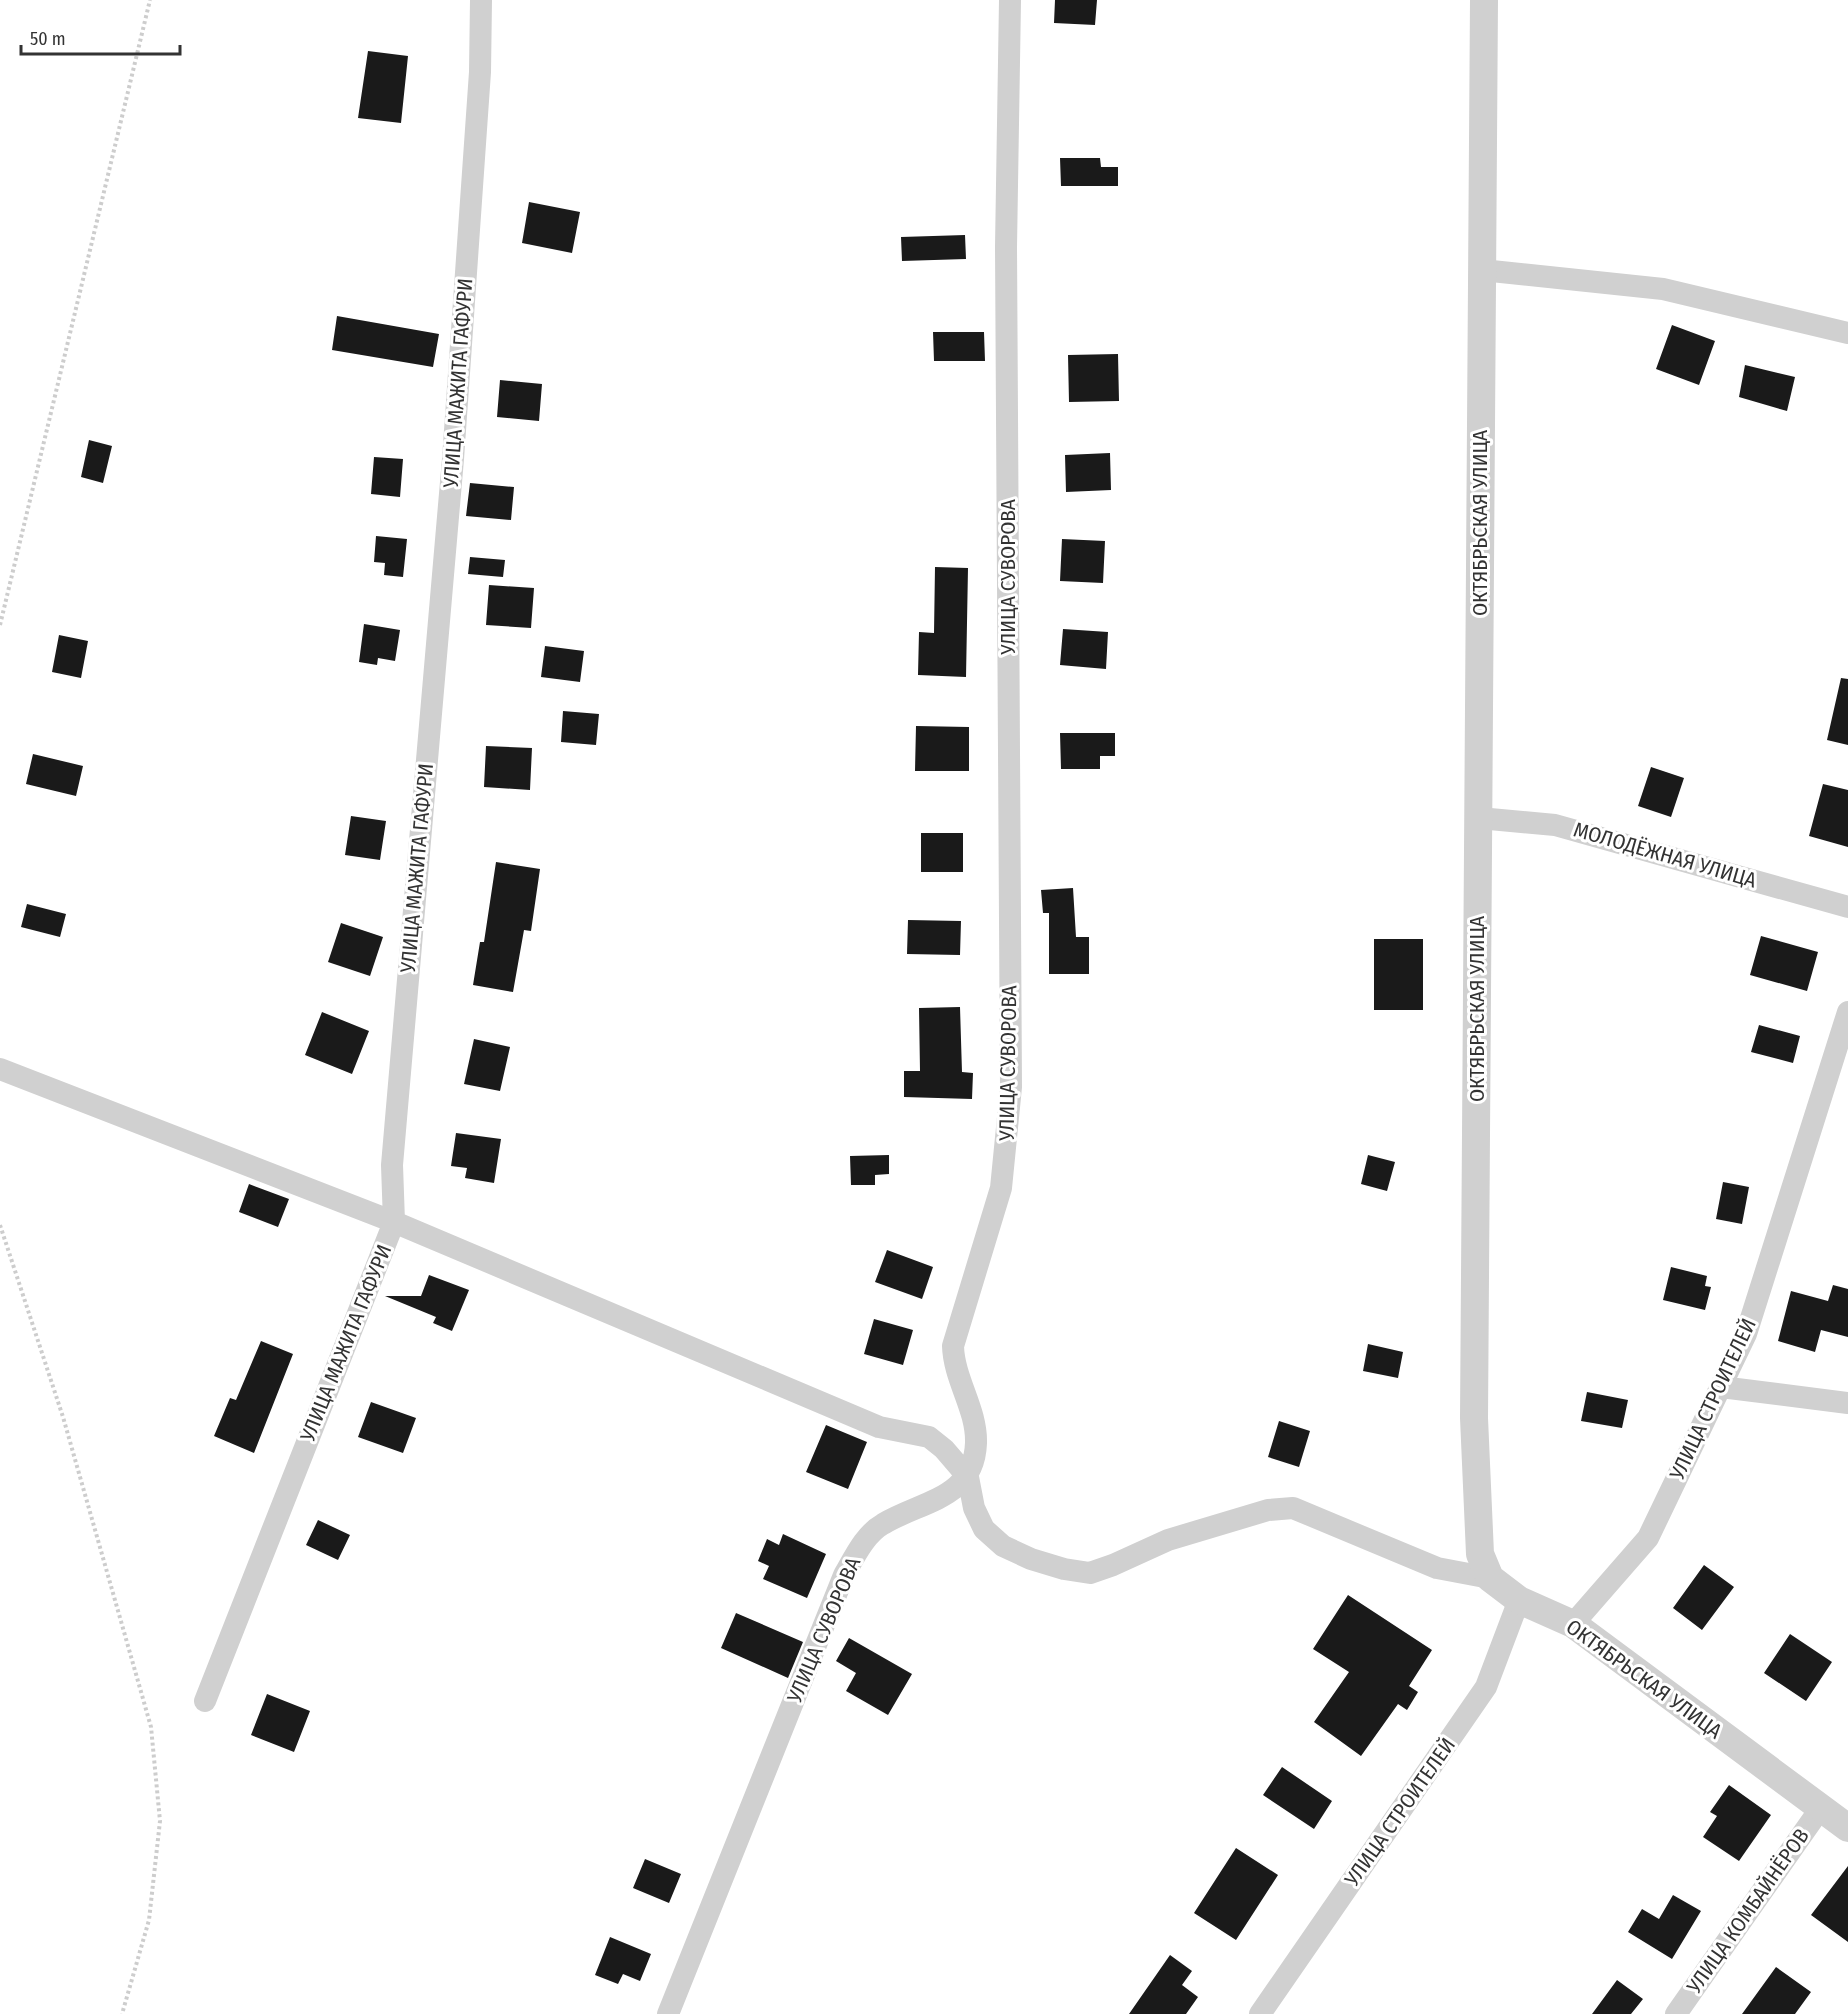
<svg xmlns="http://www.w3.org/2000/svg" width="1848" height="2014" font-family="'Fira Sans Condensed',sans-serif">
<rect width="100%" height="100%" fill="#fff"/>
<path fill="#1a1a1a" d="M1055 0H1097L1095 25 1054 23Z
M368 51 408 56 401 123 358 118Z
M1060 158H1100L1101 167H1118V186H1061Z
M529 202 580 212 572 253 522 243Z
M965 235 966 259 902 261 901 237Z
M337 316 439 334 433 367 332 350Z
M1672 325 1715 341 1699 385 1656 369Z
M933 332H984L985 361H934Z
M1118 354 1119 401 1069 402 1068 355Z
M1745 365 1795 377 1787 411 1739 397Z
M500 380 542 384 539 421 497 417Z
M89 440 112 446 103 483 81 477Z
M1110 453 1111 490 1066 492 1065 455Z
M374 457 403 459 400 497 371 494Z
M470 483 514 487 511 520 466 516Z
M376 536 407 539 403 577 384 575 385 563 374 562Z
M1062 539 1105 541 1103 583 1060 581Z
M470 557 505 560 503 577 468 574Z
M935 567 968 568 966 677 918 675 919 632 934 633Z
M489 585 534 588 531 628 486 625Z
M364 624 400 630 395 661 378 658 377 665 359 662Z
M1063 629 1108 632 1106 669 1060 665Z
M59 635 88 641 81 678 52 672Z
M545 646 584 651 580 682 541 677Z
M1841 678 1848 679V745L1827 740Z
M563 711 599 714 596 745 561 742Z
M916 726 969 727V771H915Z
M1060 733H1115V756H1100V769H1061Z
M486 746 532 748 530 790 484 787Z
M33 754 83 766 76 796 26 784Z
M1651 767 1684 778 1671 817 1638 806Z
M1823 784 1848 790V847L1809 836Z
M351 816 386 821 380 860 345 855Z
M921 833H963V872H921Z
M496 862 540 869 531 931 524 930 513 992 473 985 480 942H484Z
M1073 888 1076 937H1089V974H1049V913H1043L1041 890Z
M27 904 66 914 60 937 21 927Z
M908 920 961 921 960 955 907 954Z
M341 923 383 937 370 976 328 962Z
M1761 936 1818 952 1807 991 1750 975Z
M1374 939H1423V1010H1374Z
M960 1007 962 1072 973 1073 972 1099 904 1097V1071H920L919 1008Z
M322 1012 369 1031 352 1074 305 1055Z
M1759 1025 1800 1036 1793 1063 1751 1052Z
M474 1039 510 1047 500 1091 464 1084Z
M456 1133 501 1139 494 1183 465 1178 467 1168 451 1166Z
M889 1155V1174L875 1175V1185H851L850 1156Z
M1368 1155 1395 1162 1387 1191 1361 1184Z
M1723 1182 1749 1187 1742 1224 1716 1219Z
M249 1184 289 1199 278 1227 239 1212Z
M887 1250 933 1267 922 1299 875 1282Z
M1671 1267 1707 1276 1705 1286 1711 1287 1705 1310 1663 1300Z
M429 1275 469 1290 452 1331 433 1323 436 1317 385 1296H421Z
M1833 1285 1848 1289V1337L1821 1330 1815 1352 1778 1341 1791 1291 1828 1301Z
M874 1319 913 1330 903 1365 864 1354Z
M261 1341 293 1354 254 1453 214 1436 230 1398 236 1400Z
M1368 1344 1403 1352 1398 1378 1363 1371Z
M1587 1392 1628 1400 1622 1428 1581 1421Z
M371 1402 416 1418 403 1453 358 1437Z
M1279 1421 1310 1431 1299 1467 1268 1457Z
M826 1425 867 1442 848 1489 806 1472Z
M318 1520 350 1535 338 1560 306 1545Z
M783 1534 826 1554 807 1598 763 1579 769 1566 758 1561 767 1539 779 1545Z
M1704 1565 1734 1587 1702 1630 1673 1608Z
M1348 1595 1432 1650 1409 1686 1418 1692 1407 1710 1398 1704 1361 1756 1314 1722 1349 1672 1313 1649Z
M736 1613 803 1642 788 1678 721 1648Z
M1790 1634 1832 1662 1806 1701 1764 1673Z
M849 1638 912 1674 888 1715 846 1691 856 1673 836 1661Z
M267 1694 310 1711 294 1752 251 1735Z
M1282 1767 1332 1801 1314 1829 1263 1795Z
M1729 1785 1771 1815 1739 1861 1703 1837 1717 1816 1710 1812Z
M1236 1848 1278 1875 1236 1940 1194 1913Z
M645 1859 681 1874 669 1903 633 1888Z
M1848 1866V1942L1811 1915Z
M1673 1895 1701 1911 1672 1959 1628 1932 1642 1909 1659 1919Z
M610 1937 651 1954 640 1981 623 1974 618 1984 595 1975Z
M1170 1955 1192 1971 1182 1985 1198 1997 1186 2014H1129Z
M1776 1967 1811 1992 1795 2014H1742Z
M1617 1980 1643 1999 1631 2014H1592Z"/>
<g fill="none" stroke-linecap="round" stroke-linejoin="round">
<path stroke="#cdcdcd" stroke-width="4" stroke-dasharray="3 3" stroke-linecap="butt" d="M0 625 150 0
M0 1225 63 1417 151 1727 160 1821 149 1920 122 2014"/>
<path stroke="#d0d0d0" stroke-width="22" d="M1482 270 1663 289 1848 333
M1479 818 1555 825 1848 907
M0 1069 394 1222 879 1427 929 1437 944 1449 968 1477 974 1508 984 1529 1003 1546 1031 1559 1064 1569 1090 1573 1113 1565 1168 1540 1268 1510 1293 1508 1437 1568 1490 1578
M1721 1387 1848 1403
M1573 1624 1648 1538 1746 1334 1848 1012
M205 1701 394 1222 392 1165 453 459 480 72 481 0
M668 2014 844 1575C854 1558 865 1534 883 1524 921 1501 974 1499 976 1443 977 1409 954 1380 953 1346L1001 1188 1011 1087 1006 247 1010 0
M1260 2014 1486 1687 1519 1600
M1676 2014 1820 1809"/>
<path stroke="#d0d0d0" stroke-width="28" d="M1484 0 1474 1418 1480 1554 1490 1578 1519 1600 1573 1624 1848 1828"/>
</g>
<g text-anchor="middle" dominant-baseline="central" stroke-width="6" stroke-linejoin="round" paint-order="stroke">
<g font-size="21" fill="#333" stroke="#fff">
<text transform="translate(458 383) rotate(-86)">УЛИЦА МАЖИТА ГАФУРИ</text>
<text transform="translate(1480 523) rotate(-90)">ОКТЯБРЬСКАЯ УЛИЦА</text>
<text transform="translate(1008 577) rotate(-90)">УЛИЦА СУВОРОВА</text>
<text transform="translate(1665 855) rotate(16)">МОЛОДЁЖНАЯ УЛИЦА</text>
<text transform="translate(417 868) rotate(-85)">УЛИЦА МАЖИТА ГАФУРИ</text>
<text transform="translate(1477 1009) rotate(-90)">ОКТЯБРЬСКАЯ УЛИЦА</text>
<text transform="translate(1008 1063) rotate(-89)">УЛИЦА СУВОРОВА</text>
<text transform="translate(346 1343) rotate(-68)">УЛИЦА МАЖИТА ГАФУРИ</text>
<text transform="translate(1713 1399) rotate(-65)">УЛИЦА СТРОИТЕЛЕЙ</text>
<text transform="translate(824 1630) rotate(-67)">УЛИЦА СУВОРОВА</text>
<text transform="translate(1644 1679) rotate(36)">ОКТЯБРЬСКАЯ УЛИЦА</text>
<text transform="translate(1400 1812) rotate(-55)">УЛИЦА СТРОИТЕЛЕЙ</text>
<text transform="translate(1748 1911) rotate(-55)">УЛИЦА КОМБАЙНЁРОВ</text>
</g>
</g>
<path d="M21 45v9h159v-9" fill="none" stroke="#333333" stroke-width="3"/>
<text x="30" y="45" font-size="18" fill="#333333" stroke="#ffffff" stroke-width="4.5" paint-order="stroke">50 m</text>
</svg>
